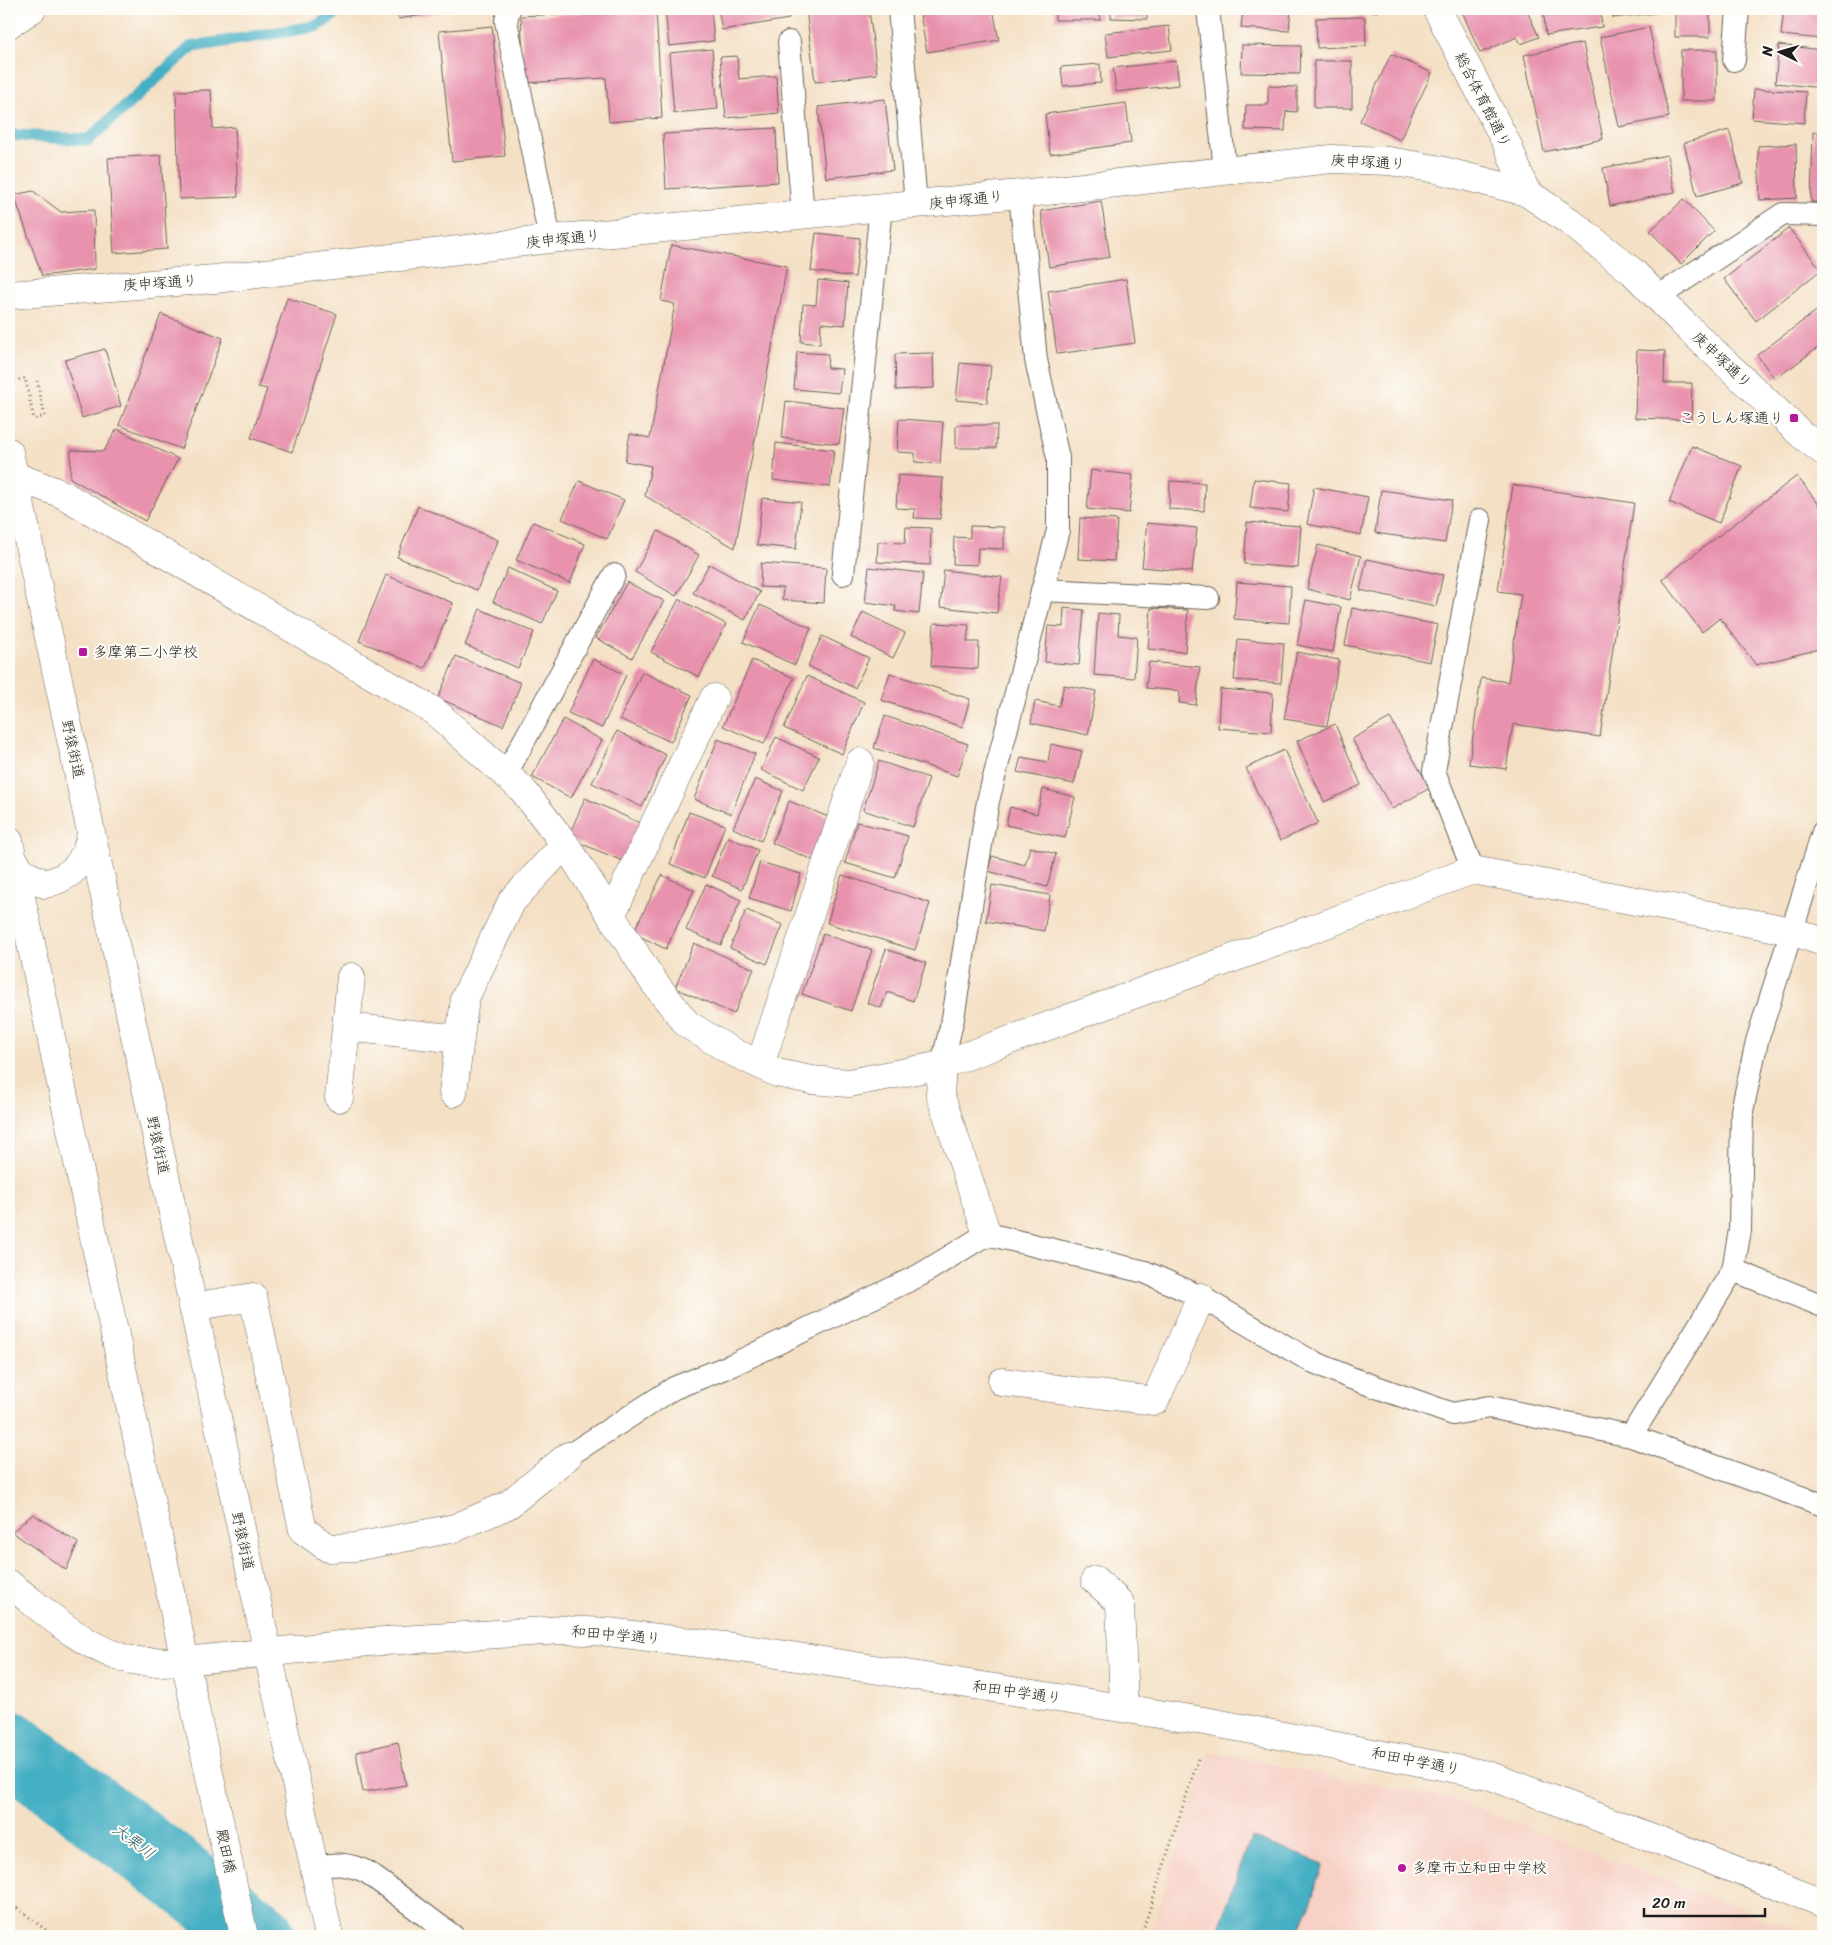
<svg xmlns="http://www.w3.org/2000/svg" width="1832" height="1945" font-family="Sriracha,'Klee One',sans-serif">
<rect width="100%" height="100%" fill="#fdfcf7"/>
<filter id="ink" filterUnits="userSpaceOnUse"><feTurbulence type="fractalNoise" baseFrequency=".02" numOctaves="2"/><feDisplacementMap in="SourceGraphic" scale="10" xChannelSelector="R" yChannelSelector="G"/><feConvolveMatrix kernelMatrix="1 2 1 2 8 2 1 2 1" color-interpolation-filters="sRGB"/></filter>
<filter id="wash" filterUnits="userSpaceOnUse"><feTurbulence type="fractalNoise" baseFrequency=".0096" numOctaves="4" result="noise"/><feDisplacementMap in="SourceGraphic" scale="20" xChannelSelector="R" yChannelSelector="G"/><feGaussianBlur stdDeviation="1.12" result="paint"/><feColorMatrix in="noise" values="0 0 0 0 0 0 0 0 0 0 0 0 0 0 0 0 0 1.4 0 .05"/><feComposite in="paint" operator="in"/></filter>
<g filter="url(#wash)">
<rect width="100%" height="100%" fill="#f4e0c5"/>
<path fill="#f7d1c6" d="M9 1070 20 1121 9 1148Z
M1209 1752 1451 1799 1812 1936H1150Z"/>
<path fill="#44afc3" stroke="#306670" d="M1251 1837 1324 1864 1298 1936H1216Z"/>
<g fill="none" stroke-linecap="round" stroke-linejoin="round">
<path stroke="#44afc3" stroke-width="12" d="M13 135 88 140 191 47 317 26 342 9"/>
<path stroke="#44afc3" stroke-width="72" d="M9 1746 259 1936"/>
</g>
<g id="blocks">
<path fill="#e892ad" d="M392 9H450L446 11 399 19Z
M656 9 662 118 609 122 606 78 524 83 521 16Z
M665 9H711L714 41 669 46Z
M718 9H787L789 19 722 30Z
M806 9H869L877 74 815 82Z
M919 9H993L999 40 927 52Z
M1055 9H1100V20H1055Z
M1111 9H1147V19L1111 18Z
M1161 9H1189V12L1160 11Z
M1243 9H1291L1289 31 1241 28Z
M1360 9H1377V12Z
M1461 9H1513L1514 11 1526 9 1539 37 1521 44 1517 37 1480 53Z
M1543 9H1600L1602 27 1546 35Z
M1611 9H1662L1663 12 1613 18Z
M1675 9H1710V37H1675Z
M1784 9H1823V39L1781 35Z
M1365 17 1366 46 1317 48 1316 18Z
M492 26 505 156 452 161 439 31Z
M1169 26 1172 50 1108 57 1105 33Z
M1649 27 1669 117 1619 127 1600 37Z
M1583 43 1603 139 1544 152 1524 55Z
M1242 45 1301 46 1300 74 1241 73Z
M1779 45 1823 50V88L1775 83Z
M712 49 718 109 674 113 669 53Z
M1681 50H1717V101H1681Z
M1391 54 1432 73 1400 140 1360 121Z
M737 56 739 79 776 76 779 113 726 118 720 57Z
M1176 61 1179 85 1116 92 1113 68Z
M1314 61H1352V108H1314Z
M1100 64 1101 83 1063 86 1061 67Z
M1268 86 1297 87V112L1286 111 1285 131 1245 130 1246 105H1268Z
M1754 89 1806 92 1804 123 1752 119Z
M211 90 213 129 235 127 238 197 179 199 176 91Z
M885 99 893 170 826 178 818 107Z
M1126 103 1131 143 1050 154 1045 114Z
M776 128 778 182 666 189 663 134Z
M1729 130 1743 183 1697 196 1684 143Z
M1813 132 1823 133V203L1811 202Z
M1796 144 1797 198 1760 200 1758 146Z
M161 155 167 249 114 253 108 158Z
M1667 155 1675 192 1610 206 1603 168Z
M33 191 61 212 94 210 95 269 42 276 14 195Z
M1684 199 1714 231 1681 264 1650 231Z
M1101 201 1110 257 1049 267 1041 211Z
M1789 228 1821 270 1756 321 1724 279Z
M816 233 860 238 855 277 811 271Z
M671 245 787 266 735 548 645 496 651 466 625 461 630 434 650 438 675 304 661 301Z
M1126 279 1135 343 1057 354 1048 291Z
M818 280 848 283 845 325 821 323 820 344 801 342 803 304 816 305Z
M287 298 337 314 292 452 251 438 267 389 258 387Z
M1823 306V344L1775 379 1757 355Z
M161 314 223 338 181 449 119 425Z
M105 349 121 406 82 418 65 360Z
M1637 350 1665 351 1664 383H1692L1691 420 1635 418Z
M797 352 828 354 827 368 842 369 839 393 794 389Z
M933 353 934 388 896 390 895 354Z
M960 363 991 366 987 403 956 400Z
M786 401 844 408 839 444 782 438Z
M899 419 943 422 940 464 915 462V453L897 452Z
M956 425H997L996 448H956Z
M117 429 178 459 145 521 70 478 71 450 104 451Z
M776 443 834 450 830 487 773 480Z
M1692 446 1742 466 1719 523 1669 502Z
M1091 470 1133 475 1129 513 1087 509Z
M898 475 943 478 940 519 914 518 915 509 896 508Z
M1797 476 1823 510V648L1756 665 1720 618 1702 632 1662 579Z
M1254 479 1291 483 1288 512 1250 508Z
M579 481 624 500 607 539 562 519Z
M1170 481 1205 483 1204 511 1169 509Z
M1513 485 1634 503 1600 737 1513 724 1506 769 1469 764 1481 678 1508 682 1521 594 1498 591Z
M1314 487 1368 497 1361 535 1307 524Z
M1381 490 1452 500 1445 543 1375 533Z
M762 498 801 502 796 549 757 545Z
M418 506 498 540 477 590 397 557Z
M1080 518 1117 520 1114 561 1078 559Z
M533 522 585 544 570 583 516 560Z
M1247 522 1301 526 1298 568 1244 564Z
M1147 523 1197 528 1192 572 1142 567Z
M970 526 1004 527V549L978 548 977 565 953 564 954 537 970 538Z
M906 527 931 528 930 565 877 562 878 542 905 543Z
M658 531 699 555 676 596 635 572Z
M1318 545 1361 556 1350 600 1307 589Z
M1367 559 1443 575 1436 606 1360 590Z
M761 563 826 568 824 603 782 600 783 588 760 587Z
M709 564 760 592 745 620 693 593Z
M869 567 923 573 919 614 895 611 896 606 865 602Z
M508 568 557 591 542 624 493 602Z
M944 570 1002 577 997 613 940 607Z
M386 575 453 603 425 668 359 641Z
M627 582 664 601 632 658 596 638Z
M1237 582 1291 586 1289 623 1234 619Z
M679 599 726 624 699 677 651 652Z
M1306 600 1341 607 1333 652 1297 645Z
M760 605 811 628 795 665 743 642Z
M1064 608 1084 610 1079 665 1045 662 1048 626 1063 627Z
M1151 608 1188 610 1185 652 1148 649Z
M1352 608 1438 625 1430 662 1345 645Z
M480 609 534 632 518 668 465 645Z
M863 612 905 633 893 658 851 637Z
M1098 613 1119 615 1118 635 1137 637 1134 678 1094 675Z
M934 623 969 625 967 642H979L978 669 931 666Z
M822 636 869 658 855 688 808 666Z
M1238 639 1284 643 1281 683 1234 680Z
M1297 652 1339 660 1327 726 1284 719Z
M456 656 521 683 503 726 438 698Z
M593 659 626 675 602 728 568 713Z
M752 660 794 678 764 744 723 726Z
M1149 662 1200 667 1196 705 1179 703 1180 691 1146 688Z
M642 672 692 695 671 742 620 719Z
M890 673 970 699 962 727 881 700Z
M807 676 864 702 842 754 784 728Z
M1064 685 1096 691 1088 735 1031 723 1035 701 1059 706Z
M1220 689 1273 693 1271 732 1218 728Z
M885 716 968 744 957 776 874 748Z
M1390 718 1430 788 1392 809 1352 739Z
M563 719 602 740 571 798 532 777Z
M1335 724 1361 785 1324 802 1297 741Z
M617 731 666 755 642 807 592 783Z
M776 737 819 757 803 790 761 770Z
M718 739 755 754 731 814 694 799Z
M1051 744 1082 751 1074 784 1017 772 1021 757 1048 762Z
M1284 750 1318 823 1280 841 1246 768Z
M879 761 929 778 913 827 863 810Z
M755 779 783 791 761 841 733 828Z
M1043 789 1075 797 1065 838 1006 825 1010 807 1037 814Z
M585 798 642 824 625 862 568 838Z
M789 801 831 818 813 860 772 843Z
M689 812 725 825 705 878 670 864Z
M857 822 908 836 895 878 845 863Z
M728 837 758 850 742 889 712 876Z
M1030 847 1056 854 1047 887 988 871 992 856 1025 865Z
M760 862 801 874 791 911 749 898Z
M662 875 694 890 666 949 633 933Z
M842 875 930 903 915 950 827 923Z
M706 884 741 900 721 945 686 930Z
M992 885 1050 895 1044 931 986 921Z
M746 910 783 925 767 964 730 948Z
M823 934 872 950 851 1011 802 994Z
M694 943 754 969 734 1014 675 988Z
M886 949 926 963 913 1001 887 992 881 1008 867 1003Z
M33 1514 78 1543 66 1570 12 1532Z
M398 1742 406 1785 363 1792 356 1752Z"/>
</g>
</g>
<g filter="url(#ink)">
<use href="#blocks" fill-opacity="0" stroke="#686157" stroke-width="1"/>
<g fill="none" stroke-linecap="round" stroke-linejoin="round">
<defs>
<path id="service" d="M509 9 506 21 550 239
M899 9 916 204
M1208 9 1225 170
M789 42 803 215
M1734 60 1738 9
M1658 297 1783 214 1823 215
M843 574 881 207
M1042 590 1208 598
M506 774 614 575
M1473 870 1434 771 1480 520
M942 1065 953 1018 988 801 1058 530V458L1036 360 1020 194
M1733 1270 1823 1306
M1631 1436 1733 1270 1740 1230 1742 1111 1757 1041 1823 832
M568 1456 674 1388 732 1365 920 1275 987 1234 1145 1272 1201 1297 1309 1360 1351 1378 1453 1414 1489 1407 1631 1436 1823 1505
M313 1867C336 1864 345 1862 367 1872L453 1936"/>
<path id="minor" d="M9 295 215 279 550 239 1020 194 1331 159 1389 161 1436 169 1526 192 1569 221 1633 272 1683 323 1802 435 1823 451
M15 476 62 494 434 711 522 789 565 844 653 981 687 1024 729 1050 777 1073 811 1080 849 1083 942 1065 1473 870 1792 931 1823 942
M611 916 714 698
M346 1027 460 1039
M760 1065 860 762
M942 1065 940 1094 987 1234
M453 1093 465 998 512 901 565 844
M339 1098 351 977
M192 1307 253 1297 303 1530 328 1548 355 1547 455 1528 508 1505 568 1456
M1002 1382 1155 1401 1201 1297
M1095 1580 1120 1603 1124 1707
M9 1584C43 1609 77 1642 117 1656 138 1664 163 1662 185 1661"/>
<path id="tertiary" d="M1437 9 1508 146 1526 192
M185 1661 369 1642 562 1630 608 1632 740 1648 1210 1722 1488 1775 1823 1903"/>
<path id="secondary" d="M9 24 32 9"/>
<path id="primary" d="M9 452 329 1936
M9 841 244 1936
M13 859 23 873 45 884C74 876 84 863 91 835"/>
</defs>
<use href="#service" stroke="#686157" stroke-width="24"/>
<use href="#minor" stroke="#686157" stroke-width="29"/>
<use href="#tertiary" stroke="#686157" stroke-width="29"/>
<use href="#secondary" stroke="#686157" stroke-width="29"/>
<use href="#primary" stroke="#686157" stroke-width="29"/>
<path stroke="#686157" stroke-width="3" stroke-dasharray="1 4" stroke-linecap="butt" d="M9 382 25 378 34 419 45 416 37 381
M9 1902 54 1936
M1141 1936 1199 1756"/>
<use href="#service" stroke="#fff" stroke-width="22"/>
<use href="#minor" stroke="#fff" stroke-width="28"/>
<use href="#tertiary" stroke="#fff" stroke-width="28"/>
<use href="#secondary" stroke="#fff" stroke-width="28"/>
<use href="#primary" stroke="#fff" stroke-width="28"/>
</g>
</g>
<g fill="#b5179e" stroke="#fdfcf7" stroke-width="2">
<rect x="1789" y="413" width="10" height="10" rx="2.5"/>
<rect x="78" y="647" width="10" height="10" rx="2.5"/>
<circle cx="1402" cy="1868" r="5"/>
</g>
<g text-anchor="middle" dominant-baseline="central" stroke-width="4" stroke-linejoin="round" paint-order="stroke">
<g font-size="15" fill="#1c1c1c" stroke="#fdfcf7">
<text transform="translate(1483 100) rotate(63)">総合体育館通り</text>
<text transform="translate(1368 162) rotate(3)">庚申塚通り</text>
<text transform="translate(966 200) rotate(-6)">庚申塚通り</text>
<text transform="translate(563 239) rotate(-6)">庚申塚通り</text>
<text transform="translate(160 283) rotate(-4)">庚申塚通り</text>
<text transform="translate(1722 360) rotate(43)">庚申塚通り</text>
<text transform="translate(73 749) rotate(78)">野猿街道</text>
<text transform="translate(158 1145) rotate(78)">野猿街道</text>
<text transform="translate(243 1541) rotate(78)">野猿街道</text>
<text transform="translate(616 1635) rotate(5)">和田中学通り</text>
<text transform="translate(1017 1692) rotate(8)">和田中学通り</text>
<text transform="translate(1416 1761) rotate(11)">和田中学通り</text>
<text transform="translate(226 1851) rotate(78)">殿田橋</text>
</g>
<g font-size="15" fill="#1c1c1c" stroke="#fdfcf7" text-anchor="start">
<text x="1784" y="418" text-anchor="end">こうしん塚通り</text>
<text x="93" y="652">多摩第二小学校</text>
<text x="1412" y="1868">多摩市立和田中学校</text>
</g>
<g font-size="16" font-style="italic" fill="#2e5e67" stroke="#fdfcf7">
<text transform="translate(134 1841) rotate(37)">大栗川</text>
</g>
</g>
<rect width="1832" height="1945" fill="none" stroke="#fdfcf7" stroke-width="30"/>
<g transform="translate(1780 52) rotate(275)" stroke="#fdfcf7" stroke-width="4" paint-order="stroke">
<path d="M0-4L9 19L0 12L-9 19Z" fill="#1c1c1c"/>
<text y="-8" font-size="14" font-weight="bold" text-anchor="middle" fill="#1c1c1c">N</text>
</g>
<path d="M1644 1908v8h121v-8" fill="none" stroke="#1c1c1c" stroke-width="2.5"/>
<text x="1652" y="1908" font-size="15" fill="#1c1c1c" stroke="#fdfcf7" stroke-width="4" paint-order="stroke">20 m</text>
</svg>
